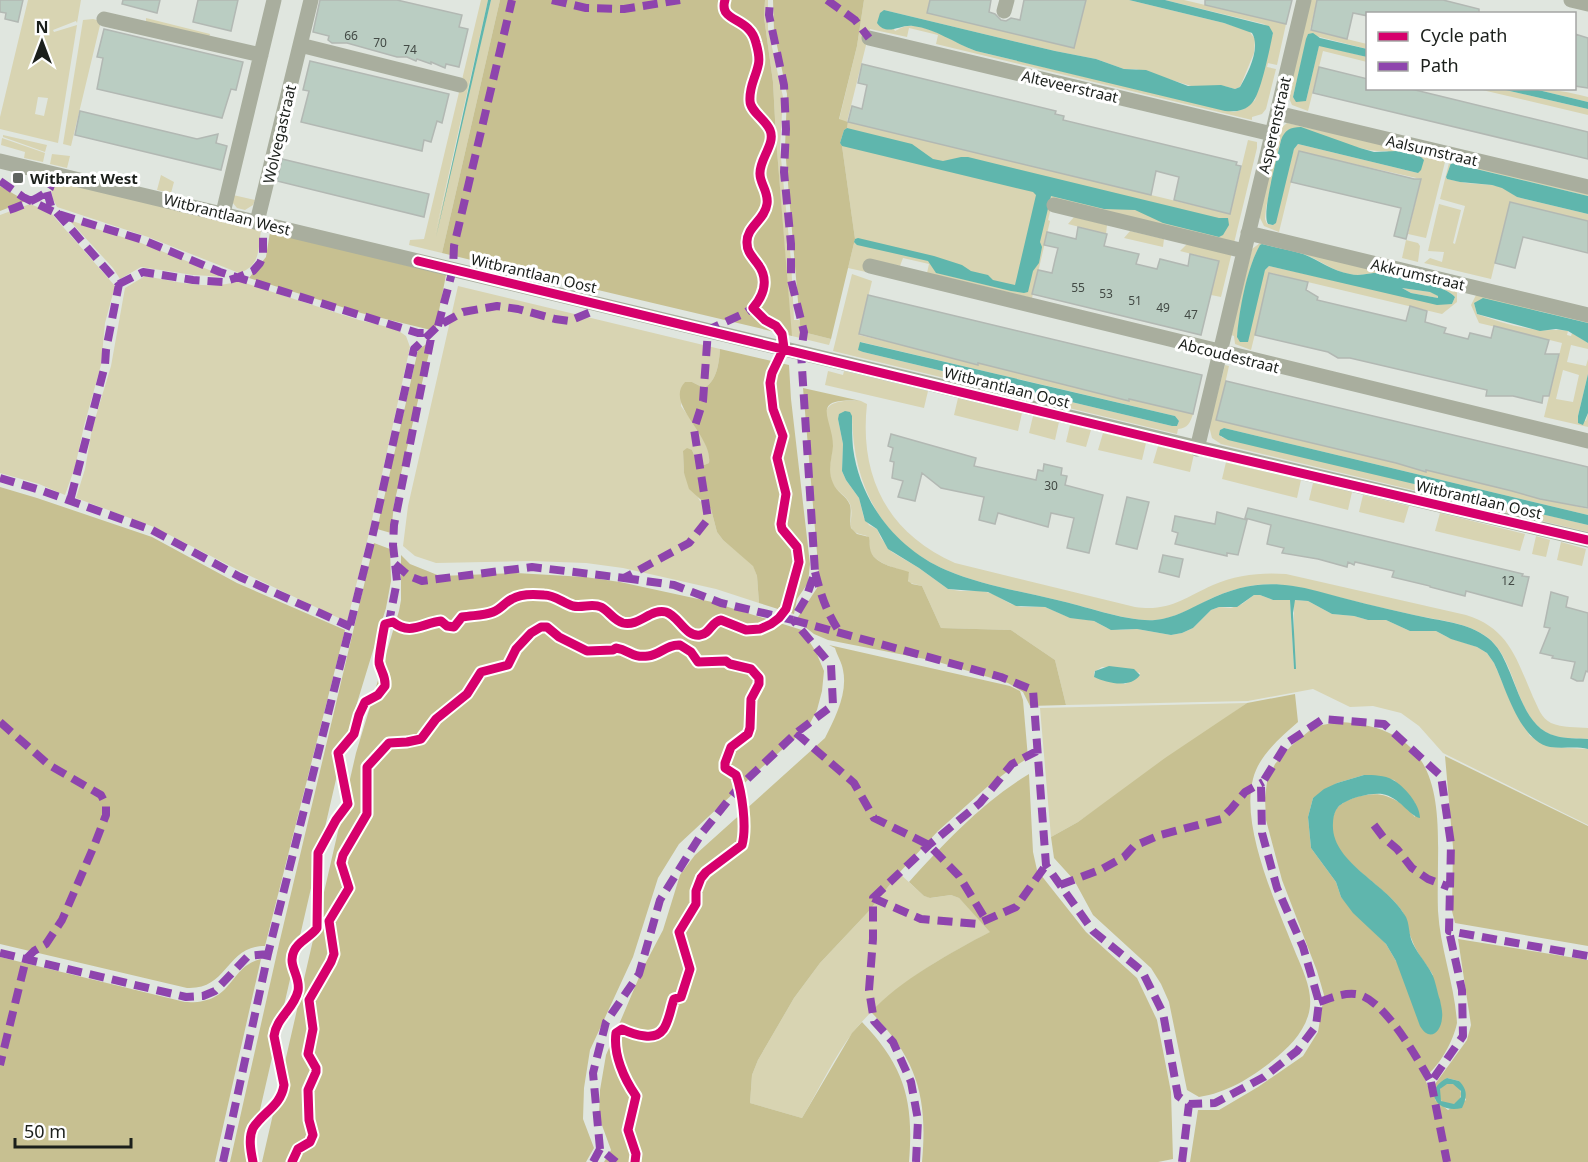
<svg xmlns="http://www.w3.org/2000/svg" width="1588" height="1162" font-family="'Noto Sans',sans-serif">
<rect width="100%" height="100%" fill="#e0e6df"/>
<path fill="#d8d4b2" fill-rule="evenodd" d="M28 0H81L77 23 76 21 53 30 54 32 77 25 58 143 0 129V117ZM38 97 48 98 44 116 35 114Z
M481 0H488L435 235 491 0H500L442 253 409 245 410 240 424 239Z
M765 0H768V29L783 97 780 148 791 260 794 320H799L803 332 831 339 829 345 792 336 791 332 776 138 773 82 764 17Z
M864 0H930L927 13 1074 48 1086 0H1129L1224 23 1249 31 1255 39 1254 53 1240 87 1235 89 1224 86H1191L1136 69H1124L1096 59 1055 51 884 10 895 31C899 29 904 26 908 26 929 24 956 44 976 51L1234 112 1244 109 1255 100 1273 33 1264 24 1165 0H1184L1286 24 1277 65 1268 63 1267 67 1276 69 1266 109 1262 114 1252 117V120L936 44 938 35 909 28 907 37 870 29 847 122 839 120 857 46Z
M1311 0H1317L1310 30 1367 44V49L1308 34 1293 97 1296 101H1306L1319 45 1367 57V62L1323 51 1308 111 1292 105 1288 96Z
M146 18 210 34 209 37 146 22Z
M93 19 101 21 71 146 63 144 83 20Z
M1478 89H1501L1588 109V115Z
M1534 89C1553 89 1569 92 1588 97V102Z
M848 122 1230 214 1248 140 1257 142V148L1234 243 1053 200 1048 220 1050 221 1032 298 927 273 929 264 903 258 900 266 869 259 866 272 848 268 855 239 842 146 840 143 844 130 847 128Z
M1287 123 1446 158 1426 238 1408 234 1421 179 1300 152 1299 150 1279 232 1264 226 1259 216 1280 129ZM1301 128C1327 136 1360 153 1387 151L1418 173 1298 144 1294 149 1273 225 1267 224 1265 219 1266 208 1281 140Z
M3 135 47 145 45 152 3 137Z
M2 138 45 153 43 162 24 158 25 152 1 145Z
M52 154 70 156 67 168 50 164Z
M1450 159 1588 192V196L1451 163 1446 177 1447 179 1466 183 1492 185 1502 187 1517 197 1588 214V221L1510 202V201L1491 279 1424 263 1430 258 1442 262 1444 252 1428 251 1439 204 1461 210 1453 243 1455 244 1465 206 1440 199Z
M161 175 174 182 171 193 157 190Z
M49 179 261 230C258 249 261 266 239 273L148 237 57 207 53 199Z
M233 195 255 200 253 205 245 210 237 208 232 202Z
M30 204 50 212 115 286 105 323 101 365 84 426 75 467 65 495 39 484 0 473V215Z
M1074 217 1107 225 1106 234 1068 224Z
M69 220 141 243 227 277 193 275 141 267 120 279 113 268Z
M1130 231 1164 239 1163 247 1124 238Z
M1406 240 1418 243 1420 246 1418 262 1402 258Z
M1260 243 1457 289V302L1442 314 1270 273 1251 350 1235 344 1234 336 1231 335 1252 249ZM1262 244C1276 248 1290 250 1303 254 1319 259 1332 271 1349 274 1361 277 1371 272 1382 273 1397 275 1447 286 1455 297L1452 304H1441L1269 266 1265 270 1237 337C1239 318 1249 255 1262 244Z
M1187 244 1232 252 1221 297 1211 295 1219 261 1180 251Z
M852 274 872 281 859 335 1193 414C1190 423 1188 428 1178 429L1177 434 833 351ZM861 342 1175 416 1179 421 1177 426H1172L863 352 859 349Z
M145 276C175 281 209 291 239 281L359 320 396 329 406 336 410 347 369 533 347 622 242 572 154 527 76 498 85 469 92 429 111 366 125 288Z
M458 286 720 349C719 363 717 381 704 388L692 382H685L681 406C692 422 712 443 709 463L704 465 697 462 692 450 683 451 684 473 700 501 711 509 717 532 723 540 753 565 757 576 759 603 716 589 623 568 586 563 531 561 436 563 415 556 403 546 408 506Z
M1402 288 1431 292 1439 296 1438 298 1411 293Z
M1477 293 1588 320V323L1538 311 1474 303 1477 314C1496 321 1519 328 1539 330 1549 331 1558 329 1568 331L1567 335 1571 336 1572 333 1588 343V349L1571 345 1567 362 1586 366 1588 359V374L1578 416 1586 421 1588 413V427L1544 417 1562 343 1479 323 1471 305ZM1563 370 1579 375 1573 402 1556 399Z
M1225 365 1229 366 1217 420 1588 509V515L1224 428 1220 430 1221 437 1588 525V532L1221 444 1212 438 1209 426Z
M828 371 843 375 844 371 928 391 924 408 825 385Z
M958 398 1022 413 1018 431 954 415Z
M844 401H861L867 404C859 476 887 533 955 563L1135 607C1169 612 1184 598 1213 585 1236 575 1261 572 1286 574L1466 615C1509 628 1517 660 1533 697 1538 707 1541 718 1551 723 1562 728 1577 727 1588 728V739C1576 738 1563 739 1552 735 1513 721 1519 657 1484 635 1464 622 1437 620 1414 615 1386 609 1358 602 1330 595 1282 582 1257 578 1210 599 1192 608 1176 618 1155 620 1128 622 1085 606 1057 600 1020 591 981 585 946 570 881 542 853 485 852 416L838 419 843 444 842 471 846 480 859 498 864 518 869 525 877 529 881 538 892 552 919 568 948 589 960 591H983L993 594 1011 604 1021 607H1045L1066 616 1094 621 1107 628 1120 630 1137 629 1171 635 1182 633 1193 628 1211 610 1219 607 1231 608 1242 604 1254 595H1260L1273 600H1290L1294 669V600L1308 601 1332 614 1354 616 1368 620H1386L1410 631H1436L1447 637 1477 647 1487 653 1494 663 1509 698 1530 736 1551 747 1588 749V825L1443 753 1419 726 1401 713 1373 706 1350 707 1313 689 1248 701 1066 705 1055 660 1011 630 941 628 922 586 910 583 907 579 909 573C897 568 874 564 870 550 869 544 870 541 867 536 840 531 856 521 850 504 846 495 836 491 832 483 826 468 834 455 832 441 831 431 822 418 827 409 831 403 837 402 844 401ZM1102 667 1125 669 1140 673V675L1125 684 1094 677V672Z
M1033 416 1059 422 1055 440 1029 433Z
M1070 425 1091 430 1086 447 1066 442Z
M1103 433 1146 443 1142 460 1098 450Z
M1158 446 1194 454 1190 472 1153 463Z
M1226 462 1301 480 1297 498 1222 479Z
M1313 483 1352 492 1348 510 1309 500Z
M1363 495 1409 506 1404 523 1359 512Z
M1440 513 1525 534 1520 551 1435 531Z
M1536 536 1550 540 1546 557 1532 554Z
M1561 542 1586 549 1582 566 1557 560Z
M1247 703 1078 822 1051 837 1040 708Z
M899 873 924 896 931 898 951 895 959 898 991 932C941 957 890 987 854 1031 835 1055 818 1091 802 1118L750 1103 752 1075 758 1060 794 998 820 963 869 911Z"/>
<path fill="#c7c091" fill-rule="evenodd" d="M500 0H765L764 17 773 82 776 138 792 336 442 253Z
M773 0H864L857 46 839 119 848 122 847 128 844 130 840 143 842 146 855 239 831 339 803 332 800 325 785 148 787 94 774 31Z
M0 186 26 201 0 211Z
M270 232 446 275 435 331 361 313 249 278 266 257Z
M432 340 394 504 391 533 377 529 418 350Z
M720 349 789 365 791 399 810 564 808 583 797 599 794 614 759 603 757 576 753 566 723 540 717 532 711 509 689 489 684 473 683 451 687 448 692 450 697 462 704 465 709 463C713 435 664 404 685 382H692L704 388C717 381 719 363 720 349Z
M803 388 861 401C807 397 833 418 833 446 832 459 827 470 833 483 836 492 846 495 850 505 852 512 849 520 851 528L857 534 869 537C870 542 869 547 871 552 876 565 898 568 909 572L908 581 912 584 922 586 941 628 1011 630 1055 660 1066 705 1030 706 1023 692 1008 683 935 661 828 640 814 634 796 620 817 588 819 576Z
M0 487 37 498 152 537 237 583 345 630 265 946C225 946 229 990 187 988L0 944Z
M374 543 390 549 391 581 386 608 343 749 248 1162H230L279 944Z
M401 555 410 564 440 576 516 573 585 577 620 582 712 602 802 630 816 652 824 671 822 691 817 710 808 727 751 777 679 844 658 878 633 957 590 1050 584 1088 583 1119 594 1148 586 1162H262L356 753 399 611 401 600Z
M829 645 1010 686 1020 691 1023 700 1028 758 1008 771 987 787 938 831 899 873 869 911 820 963 794 998 758 1060 752 1075 750 1103 802 1118 852 1033 862 1022C905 1067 914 1101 909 1162H604L611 1150 599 1117 600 1090 606 1055 643 968 663 930 680 875 695 855 825 738C835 718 848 693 843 670 842 663 837 655 835 648Z
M1295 694 1298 722C1280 738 1259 755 1253 779 1240 828 1278 908 1296 954 1304 973 1315 995 1308 1016 1302 1035 1287 1049 1272 1061 1251 1078 1226 1093 1199 1097L1187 1090 1169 1002 1161 984 1151 968 1093 915 1074 880 1054 858 1051 837 1078 822 1165 758 1247 703Z
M1339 722C1459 728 1435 827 1438 911 1440 948 1455 986 1457 1023 1454 1040 1438 1069 1424 1077L1430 1091 1467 1040 1471 1025 1458 939 1588 960V1162H1190L1198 1110H1219L1258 1087 1303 1056 1318 1032 1324 995 1317 971 1282 880 1266 820 1265 798 1267 782 1275 764 1291 746 1309 731 1322 725ZM1364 775 1394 780 1415 803V817C1407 807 1398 800 1386 796 1373 791 1348 797 1338 807 1333 812 1331 825 1332 833 1336 860 1382 885 1399 907 1409 919 1406 927 1412 940 1416 952 1426 964 1433 975L1396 961 1386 944 1341 897 1336 882 1311 848 1308 817 1313 798 1337 783ZM1447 1078 1459 1081 1466 1100 1448 1110 1435 1100V1092Z
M1445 756 1588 826V946L1455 923 1452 911 1453 847Z
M1029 774 1033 852 1037 870 1086 932 1137 978 1157 1020 1171 1092 1173 1159 1158 1162H922C928 1097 917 1059 871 1012 899 981 953 951 990 932L959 898 951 895 930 898 924 896 909 882C944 843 984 801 1029 774Z
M0 957 185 1002C235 1005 228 966 261 959L215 1162H0Z
M1439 1094a11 11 0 1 1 22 0a11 11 0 1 1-22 0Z"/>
<path fill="#5fb6ad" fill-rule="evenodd" d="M488 0H491L436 237Z
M1129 0H1165L1269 26 1273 33C1270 47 1261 94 1252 103 1245 111 1236 112 1225 111L976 51C954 43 936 29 913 26 900 24 887 37 877 23L880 13 884 10 1055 51 1096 59 1124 69 1146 70 1188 86 1221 85 1235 89 1240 87C1248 73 1261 48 1252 33L1224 23Z
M1313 33 1320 38 1367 49V57L1319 46 1306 101 1296 102 1293 97 1306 39 1308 34Z
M1501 89H1534L1588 102V109Z
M1301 127 1360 148 1374 152 1397 151 1420 156 1424 160 1421 170 1418 173 1298 144 1294 149 1276 223 1273 225 1268 224C1261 214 1278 155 1281 140 1285 130 1290 127 1301 127Z
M847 128 912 144 933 159 943 161 961 157H968L1219 218H1228L1229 225 1223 235 1219 237 1163 223 1135 210 1104 209 1051 196 1040 242 1042 247 1039 263 1033 271 1028 292 1024 293 1011 291 936 273 928 261 857 245 854 242 855 239 858 238 934 256 962 265 971 271 988 275 993 280 1015 285 1036 195 1033 192 842 146 840 143 844 130Z
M1451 163 1588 196V214L1517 197 1502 188 1492 185 1460 182 1447 179 1446 177Z
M1262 244C1276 248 1290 250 1303 254 1319 260 1332 271 1350 274 1361 277 1371 272 1382 273 1397 275 1447 286 1455 297L1452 304 1437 305 1269 266 1265 270 1248 342H1240L1237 337C1239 311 1247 267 1260 245ZM1402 288 1430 292 1438 296V298L1411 293Z
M1483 298 1588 323V343L1568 331 1556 329 1540 331 1477 314 1474 303Z
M860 342 1175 416 1179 421 1177 426H1172L863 352 858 350Z
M1588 374V413L1583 425 1578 423V416Z
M845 411 850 412 852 416C852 427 852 438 853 448 860 502 897 549 946 570 981 585 1020 591 1057 600 1085 606 1127 622 1155 620 1175 618 1189 609 1206 601 1245 582 1275 580 1317 591 1349 600 1382 608 1414 615 1439 621 1468 622 1488 638 1498 646 1503 656 1508 668 1519 692 1527 729 1556 736 1566 739 1578 738 1588 739V749C1576 746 1563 749 1550 747 1519 740 1506 688 1494 663L1487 653 1477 647 1451 639 1436 631H1410L1386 620H1368L1354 616 1332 614 1308 601 1295 600 1293 613 1296 669H1294L1290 600H1273L1260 595H1254L1237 607H1219L1211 610 1193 628 1182 633 1171 635 1137 629 1111 630 1094 621 1070 618 1045 607 1016 606 988 592 948 589 919 568 888 549 877 529 865 521 859 498 846 480 842 471 843 444 838 419 839 414Z
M1224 428 1588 515V525L1228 440 1219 435 1220 430Z
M1109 666 1134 669 1140 675C1130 689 1107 683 1094 677L1095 671Z
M1364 775C1374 775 1384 775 1393 780 1404 786 1420 804 1420 818 1409 816 1400 797 1382 794 1369 793 1349 798 1339 806 1335 810 1333 817 1333 823 1330 863 1389 884 1406 917 1409 923 1409 932 1411 939 1415 951 1426 962 1432 974 1436 982 1437 992 1440 1000 1441 1006 1443 1012 1442 1018 1441 1033 1429 1042 1420 1026L1396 961 1386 944 1353 913 1341 897 1336 882 1311 848 1308 817 1313 798 1324 789 1337 783Z
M1447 1078 1459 1081C1468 1090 1467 1097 1462 1108 1437 1114 1422 1091 1447 1078ZM1447 1084H1453L1461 1091V1097L1454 1104 1441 1101 1440 1089Z"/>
<path fill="#bacdc2" stroke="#b2b8b3" stroke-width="1.5" d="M0 0H23L18 22 5 19 6 13 0 12Z
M123 0H160L157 13 122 4Z
M198 0H238L231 31 193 22Z
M320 0H397L462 15 459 27 468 29 459 67 446 64 445 68 431 62V64L417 59 416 61 407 57H397L347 43H332L328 40 329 36 313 32Z
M930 0H991L989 12 995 14 1001 20 1006 21 1011 18 1020 20 1024 0H1086L1074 48 927 13Z
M1205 0H1292L1286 24 1205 5Z
M1317 0H1443L1479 9V14H1368V16L1353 13 1347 39 1311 30Z
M104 29 243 62 236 90 231 89 222 118 97 89 103 58 97 57Z
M1575 34 1588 38V88L1575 86Z
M310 61 449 94 442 123 437 121 431 142 424 140 422 151 301 122 309 91 303 90Z
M862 64 1056 111 1055 114 1064 116 1063 120 1237 162 1236 165 1241 166 1230 214 1174 200 1179 177 1156 171 1151 195 848 122 852 106 862 109 867 85 858 83Z
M1319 67 1368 79V88H1407L1588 132V159L1313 93Z
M80 111 197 139 218 134 216 143 227 146 221 170 75 135Z
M1299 151 1414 179H1421L1406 239 1394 236 1401 208 1291 182Z
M282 159 429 194 424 217 277 181Z
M1510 202 1588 221V253L1523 237 1515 268 1495 263Z
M1078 227 1107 234 1104 246 1139 254 1136 264 1157 269 1160 259 1188 266 1190 254 1219 261 1201 335 1032 294 1038 270 1052 273 1055 260 1058 248 1044 245 1047 232 1076 239Z
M1269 273 1308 282 1306 290 1318 297 1317 300 1406 321 1410 306 1427 311 1425 322 1446 328 1444 333 1468 339 1470 333 1491 338 1494 326 1549 340 1545 354H1559L1549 396H1543L1542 403 1513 396H1486L1487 390 1350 358H1338L1328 352 1255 335Z
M868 295 1202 375 1193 414 1129 399V401L978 363V365L859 334Z
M1226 381 1588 467V508L1540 499 1512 491 1426 470V472L1396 463 1216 420Z
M891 434 976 458 974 466 1036 480 1038 470 1043 471 1044 464 1062 468 1061 475 1067 476 1065 485 1103 495 1089 553 1067 548 1074 518 1051 513 1048 527 998 513 995 524 979 520 984 497 941 488 922 473 915 501 898 497 903 481 892 478 894 462 890 461 893 448 888 446Z
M1127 497 1149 502 1137 549 1116 544Z
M1248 508 1523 574 1522 576 1529 577 1522 606 1466 591 1465 596 1430 587V586L1392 577 1394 571 1355 562 1354 565 1348 562 1347 567 1318 559 1282 553 1284 548 1267 544 1271 525 1245 518Z
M1217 512 1247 520 1238 555 1227 553V556L1175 544 1178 533 1172 531 1175 516 1215 524Z
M1163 555 1183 559 1179 577 1159 572Z
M1551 592 1568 597 1566 607 1588 613V672L1586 671 1583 681H1577L1571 678 1575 662 1552 658 1553 656 1540 653 1550 628 1544 627Z"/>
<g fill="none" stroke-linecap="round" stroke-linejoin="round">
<path stroke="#a9ae9e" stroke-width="15" d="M1571 0 1588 4
M1004 11 1007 0
M104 19 261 55
M869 38 1272 134
M300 45 460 85
M1277 113 1588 187
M0 161C529 287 1058 416 1588 540
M1054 205 1244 251
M223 213 274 0
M257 222 311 0
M1248 233 1588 315
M870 266 1588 441
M1197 449 1304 0"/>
<path stroke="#8e44ad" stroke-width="8" stroke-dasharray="15 8" stroke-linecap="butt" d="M552 0 586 8 624 9 680 0
M827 0 855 20 869 38
M0 181 23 197 58 214 143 240 220 272 418 333H432
M47 192 51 206 119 284 106 350 105 365 70 501
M9 210C18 207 46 196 50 188 52 184 51 178 51 173
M119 284 143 272 193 280 223 282 239 277 253 271 260 263 263 256V231L265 224
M438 326 453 269 454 246 512 0
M0 478 40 490 152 530 240 577 351 627
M395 564 409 576 422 581 532 567 624 578 689 543 708 519 694 429 703 401 708 330 745 313 756 305
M815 572C821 595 827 614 841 634
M624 578 674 585 721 603 793 620 806 598 815 572 801 352 804 332 791 280V244L784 172 786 129 784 85 769 15 770 0
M793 620 1001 677 1033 690 1046 865 1093 931 1142 971 1163 1013 1178 1096 1189 1104 1215 1103 1264 1077 1297 1051 1316 1026 1319 1002 1303 947 1277 888 1262 833 1261 785 1287 743 1323 719 1384 724 1441 776 1451 844 1449 931 1588 956
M386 624 389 622 397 581 393 545 394 525 432 333
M0 722 49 765 101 795 106 805V815L94 846 62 920 46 944 34 951 26 959 0 1065
M796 733 854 783 874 818 929 845 959 876 986 920
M1374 825 1383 837 1397 849 1412 868 1428 879 1449 887
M1060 885 1102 869 1124 857 1134 846 1160 835 1221 819 1231 809 1245 792 1263 782
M873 898 921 919 977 924 1016 907 1046 865
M0 953 186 997 203 996 215 991 248 956 268 954
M1319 1002C1331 998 1342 993 1355 994 1383 996 1418 1060 1431 1082L1463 1036 1462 990 1449 931
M1431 1082 1447 1162
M600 1149 593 1073 606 1022 639 974 660 900 702 833 739 787 796 733 833 705 831 665 793 620
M223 1162 268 954 372 538 414 349 438 326 463 312 497 306 518 309 555 319 569 321 591 312 598 304
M593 1162 600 1149 616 1162
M916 1162 918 1120 911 1082 893 1042 874 1021 869 990 873 939V898L929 845 980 803 1012 764 1037 751
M1182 1162 1189 1104"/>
<defs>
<path id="cycleway" d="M418 261 1197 449 1588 540
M253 1162C251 1152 248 1138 253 1128 263 1112 281 1106 284 1085L274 1036C276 1018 294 1009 298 991 301 976 287 966 294 951 298 941 311 937 317 928L318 853 336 820 348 804 338 753 354 734 359 715 365 702 378 695 385 686C386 676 381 672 379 663 378 661 384 627 385 624L393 622C410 636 423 623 441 621L447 626 454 627 462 617C473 615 483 616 493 612 501 609 505 602 512 599 520 594 534 594 544 595 555 595 563 603 573 606 583 608 592 603 601 607 609 611 613 620 623 623 639 627 651 608 666 612 679 616 685 637 700 635 710 634 711 622 721 620L746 630 760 629 771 624 779 618 786 609 799 562 797 547 782 529 781 524 786 494 777 458 783 436 773 409 770 383 772 373 784 348 782 334 776 326 765 320 753 308C765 294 769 278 757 263 752 256 747 252 747 243 746 227 765 220 767 204 769 192 760 184 760 174 759 159 776 144 770 130 766 120 750 111 750 101 749 87 755 79 758 66 760 60 758 50 756 43 750 16 718 23 725 0
M292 1162 298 1149 310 1142 313 1135 309 1120 308 1090 316 1072V1068L308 1054 313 1029 309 1000 331 962 334 954 329 921 349 888 341 863 343 855 367 814V767L389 743 407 742 421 739 436 719 467 694 481 672 508 665 516 649 531 633 541 627H547L559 637 587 651 613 650 616 648C630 650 631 658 648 656 660 655 667 644 680 645L691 652 698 662 726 661 730 664 751 669 759 678V684L751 699 750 728 748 734 731 747 725 763V768L736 775C742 792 747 827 742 845L706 872 701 878 696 891V904L679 932 690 969 681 997 674 999C668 1016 668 1039 645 1036 637 1035 630 1033 622 1029L616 1033C613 1054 624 1079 636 1096L628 1130 636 1154 635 1162"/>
</defs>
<use href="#cycleway" stroke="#fff" stroke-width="13"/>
<use href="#cycleway" stroke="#d6006c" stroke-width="9"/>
</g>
<rect fill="#606560" stroke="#fff" stroke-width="2" x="12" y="172" width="12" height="12" rx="3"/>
<g text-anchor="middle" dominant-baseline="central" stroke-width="6" stroke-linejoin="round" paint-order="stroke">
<g font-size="12" fill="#434a45">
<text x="351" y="35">66</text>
<text x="380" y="42">70</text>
<text x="410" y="49">74</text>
<text x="1078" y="287">55</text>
<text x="1106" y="293">53</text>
<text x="1135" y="300">51</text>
<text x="1163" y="307">49</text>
<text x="1191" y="314">47</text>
<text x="1051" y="485">30</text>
<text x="1508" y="580">12</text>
</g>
<g font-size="15" fill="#1b1f1b" stroke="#fff">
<text transform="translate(1070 86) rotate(13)">Alteveerstraat</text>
<text transform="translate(1274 125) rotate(-77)">Asperenstraat</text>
<text transform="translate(279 134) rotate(-77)">Wolvegastraat</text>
<text transform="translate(1432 150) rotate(13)">Aalsumstraat</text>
<text transform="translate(227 214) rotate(14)">Witbrantlaan West</text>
<text transform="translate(534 273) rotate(13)">Witbrantlaan Oost</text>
<text transform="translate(1418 274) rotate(13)">Akkrumstraat</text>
<text transform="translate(1229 355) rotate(14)">Abcoudestraat</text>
<text transform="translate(1007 387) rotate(14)">Witbrantlaan Oost</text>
<text transform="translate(1479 499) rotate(13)">Witbrantlaan Oost</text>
</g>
<g font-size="15" font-weight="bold" fill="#1b1f1b" stroke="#fff" text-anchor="start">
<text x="30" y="178">Witbrant West</text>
</g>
</g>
<rect x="1366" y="12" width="210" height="78" fill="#ffffff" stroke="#a4a5a4" stroke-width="1.5"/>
<rect x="1378" y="32" width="30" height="9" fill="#d6006c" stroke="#a4a5a4" stroke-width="1.5"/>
<text x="1420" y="42" font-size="18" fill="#1b1f1b">Cycle path</text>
<rect x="1378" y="62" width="30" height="9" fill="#8e44ad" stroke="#a4a5a4" stroke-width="1.5"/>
<text x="1420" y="72" font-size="18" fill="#1b1f1b">Path</text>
<g transform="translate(42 42)" stroke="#ffffff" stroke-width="4.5" paint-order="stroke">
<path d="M0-4.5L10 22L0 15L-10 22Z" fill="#1b1f1b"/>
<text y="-9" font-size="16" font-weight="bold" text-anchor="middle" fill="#1b1f1b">N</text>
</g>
<path d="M15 1138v9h116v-9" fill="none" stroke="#1b1f1b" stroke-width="3"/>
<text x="24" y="1138" font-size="18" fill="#1b1f1b" stroke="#ffffff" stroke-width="4.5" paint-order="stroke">50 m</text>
</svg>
